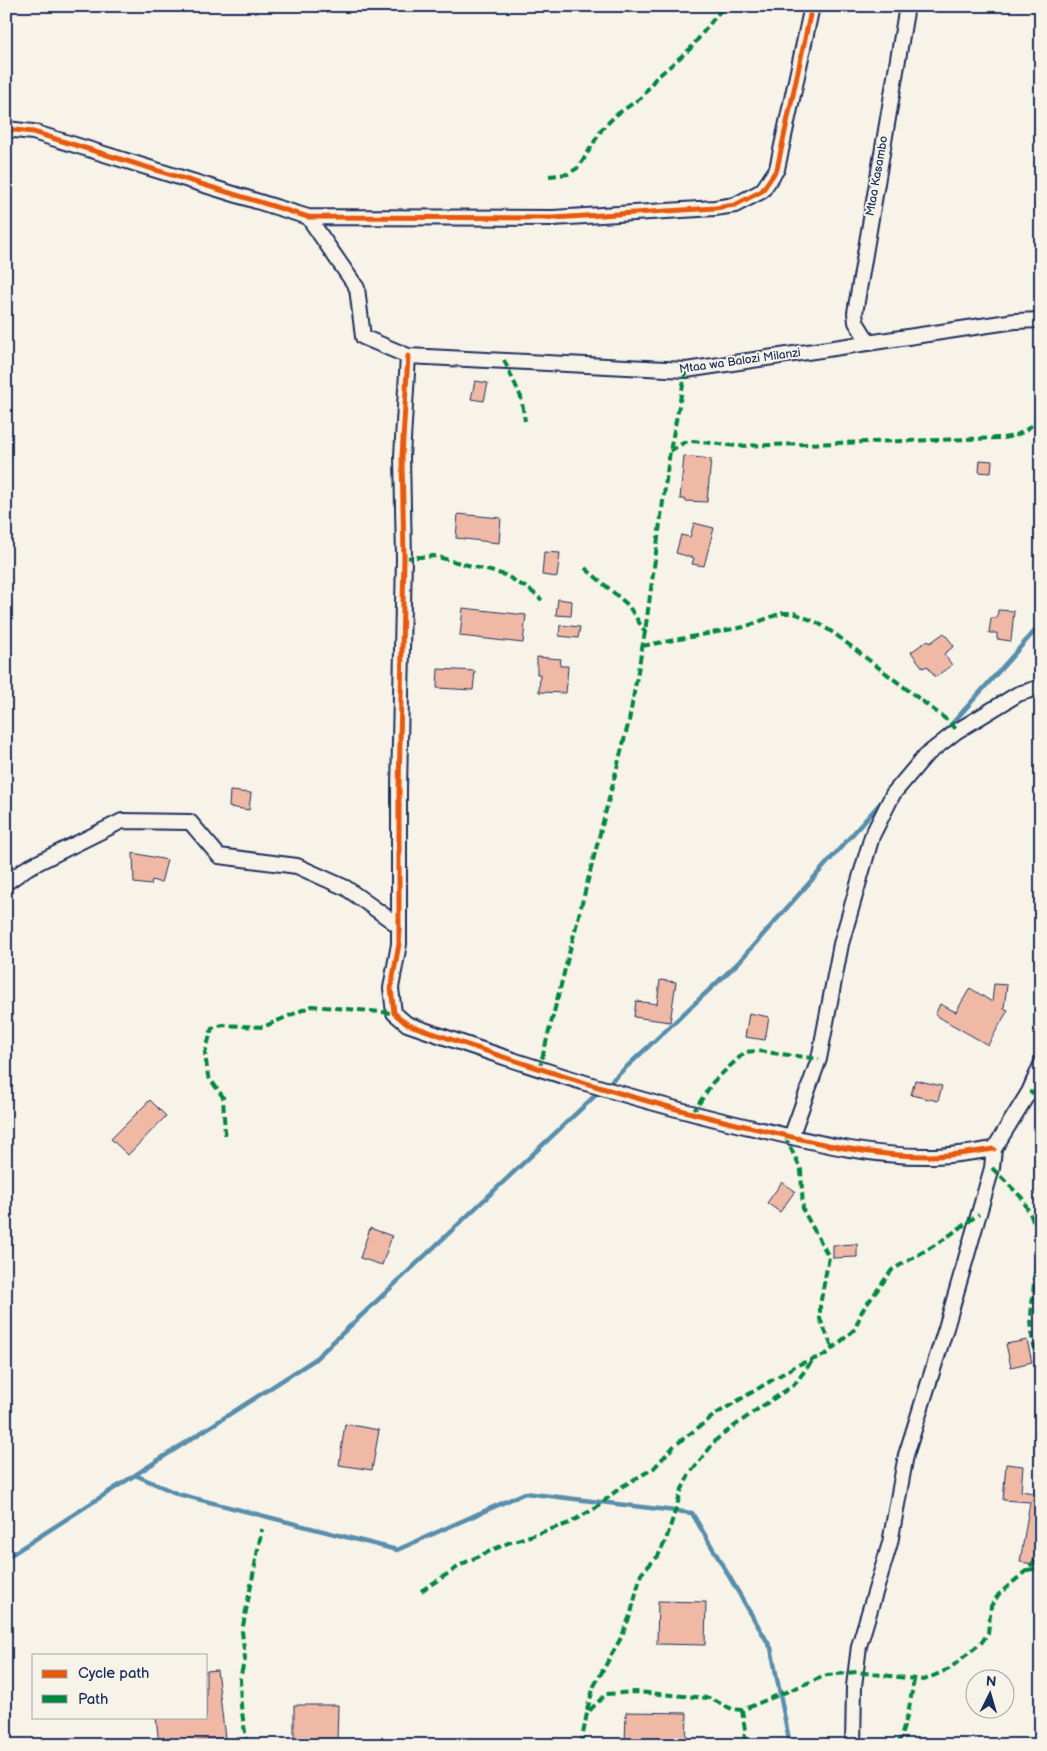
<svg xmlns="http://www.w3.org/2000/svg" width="1047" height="1751" font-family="'Balsamiq Sans',sans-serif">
<rect width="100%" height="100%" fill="#f7f3e8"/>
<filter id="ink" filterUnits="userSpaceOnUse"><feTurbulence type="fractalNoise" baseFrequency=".02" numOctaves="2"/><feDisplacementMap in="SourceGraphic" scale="10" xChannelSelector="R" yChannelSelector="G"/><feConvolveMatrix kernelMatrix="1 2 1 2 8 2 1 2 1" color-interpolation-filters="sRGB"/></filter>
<g filter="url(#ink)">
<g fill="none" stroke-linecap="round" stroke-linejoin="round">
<path stroke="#588eac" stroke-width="4.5" d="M941 736 1041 624
M606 1086 737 964 884 799
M135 1475 178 1494 397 1550 525 1493 692 1513 771 1648 790 1745
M6 1558 314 1360 600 1091"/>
</g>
<path fill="#f0b9a5" stroke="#1b2f5e" d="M475 381 488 383 484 401 471 399Z
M684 456 711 459 707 502 685 501 686 499H680Z
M980 460 992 461 991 473 979 472Z
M458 514 501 518 499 543 456 538Z
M694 523 714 528 704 566 692 564 694 558 676 553 681 535 690 537Z
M544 552 560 553 557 577 542 575Z
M558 599 572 601 571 616 556 615Z
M463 608 526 615 523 643 460 636Z
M998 610 1014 611 1011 641 997 639V633H989L991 618H997Z
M560 625 580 627 578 638 559 636Z
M944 633 954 646 944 654 952 665 935 677 927 666 923 668 911 652 928 640 930 643Z
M537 657 561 659 560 666H568L566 693 539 692 540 674H537Z
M438 669 475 671 473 690 437 688Z
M230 791 251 793 249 810 229 807Z
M133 853 167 860 161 883 152 880 151 885 134 883Z
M660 980 676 982 670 1022 634 1017 636 1001 657 1004Z
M994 984 1007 985 1004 1008 1008 1010 988 1045 935 1015 940 1004 956 1012 970 988 992 1002Z
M749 1013 769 1017 765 1040 745 1037Z
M915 1080 942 1086 938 1101 911 1095Z
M150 1100 166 1116 128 1155 111 1139Z
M782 1182 795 1191 780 1212 767 1203Z
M370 1228 392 1236 382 1265 360 1258Z
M857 1244V1257L833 1258V1245Z
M1027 1340 1032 1362 1011 1367 1006 1344Z
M345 1424 379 1430 372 1470 339 1465Z
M1006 1464 1023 1466 1021 1491 1041 1494V1565L1020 1562 1030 1502 1003 1500Z
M658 1601 706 1602 705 1645 657 1644Z
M217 1670 225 1738 159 1745 156 1717H206V1671Z
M294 1705H338L337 1745 294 1744Z
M626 1712 687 1713 686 1745H625Z"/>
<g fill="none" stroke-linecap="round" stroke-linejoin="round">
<defs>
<path id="minor" d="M6 129 33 132 308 217 553 218 715 208 735 205 762 191 777 169 812 6
M308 217 357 288 363 337 408 356 686 370 1015 321 1041 320
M869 343 856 322 855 313 907 6
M408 356 402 456 404 558 399 788V944L391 988 394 1013 407 1024C524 1065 641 1103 762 1130 817 1143 874 1157 930 1156 952 1156 973 1152 994 1149
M6 883 27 868 122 821 190 822 219 856 297 866 346 888 399 926
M791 1137 819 1059 841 944 872 836 893 794 925 756 957 731 1018 694 1041 687
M853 1745 854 1686 859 1646 890 1543 906 1455 946 1328 992 1168 994 1149 1029 1092 1041 1065"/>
</defs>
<use href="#minor" stroke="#1b2f5e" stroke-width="18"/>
<use href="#minor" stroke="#f7f3e8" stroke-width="14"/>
<path stroke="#00873e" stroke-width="4" stroke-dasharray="8 4" stroke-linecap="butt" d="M549 176 568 174 579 167 602 129 616 115 642 97 655 79 690 49 724 6
M504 360 521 397 525 421
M670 451 685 442 693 441 737 446 1003 438C1021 435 1033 429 1041 411
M404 558 434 556 505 575 530 590 542 600
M585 568 628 605 645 632
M642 646 744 627 782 613H794L818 623 835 634 952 724 957 731
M539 1070 629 721 645 632 670 451 686 370
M1029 1092 1041 1094
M692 1114 713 1082 745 1052 758 1051 819 1059
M225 1135 223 1097 208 1076 205 1053 212 1028 223 1025 263 1027 312 1006 394 1013
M785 1136 801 1170 803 1210 829 1257 820 1305V1319L833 1349
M992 1168 1022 1198 1037 1228V1249L1031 1316 1032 1337 1041 1376
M1027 1570 1041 1568
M421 1591 466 1562 508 1543 567 1524 594 1509 621 1487 654 1468 674 1446 716 1414 797 1365 825 1355 855 1329 862 1311 892 1270 940 1242 979 1214
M587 1710 594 1686 622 1636 631 1613 641 1574 658 1556 666 1540 682 1489 690 1473 717 1439 752 1413 794 1385 812 1361
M742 1710 745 1730 744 1745
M247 1745 241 1706 240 1678 245 1659 242 1631 262 1529
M581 1745 587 1713 606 1694 635 1692 709 1698 732 1709 742 1710 827 1675 856 1672 924 1680 949 1669 982 1642 988 1633 991 1606 999 1594 1027 1570 1041 1553
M898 1745 908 1714 914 1680"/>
<defs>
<path id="cycleway" d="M6 129 33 132 308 217 553 218 715 208 735 205 762 191 777 169 812 6
M408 356 402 456 404 558 399 788V944L391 988 394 1013 407 1024C524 1065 641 1103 762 1130 817 1143 874 1157 930 1156 952 1156 973 1152 994 1149"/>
</defs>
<use href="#cycleway" stroke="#f7f3e8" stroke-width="8"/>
<use href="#cycleway" stroke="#e8590c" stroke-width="5"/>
</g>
</g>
<g text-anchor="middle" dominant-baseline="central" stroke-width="4" stroke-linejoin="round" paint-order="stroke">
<g font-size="12" fill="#1b2f5e" stroke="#f7f3e8">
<text transform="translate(877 176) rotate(-80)">Mtaa Kasambo</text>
<text transform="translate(740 361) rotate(-8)">Mtaa wa Balozi Milanzi</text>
</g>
</g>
<rect width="1047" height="1751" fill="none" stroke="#f7f3e8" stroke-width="25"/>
<rect x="12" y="12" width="1022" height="1726" fill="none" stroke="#1b2f5e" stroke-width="2" filter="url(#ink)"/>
<rect x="32" y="1654" width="175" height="65" fill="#f7f3e8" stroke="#9fa5b1"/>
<rect x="42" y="1670" width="25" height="8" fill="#e8590c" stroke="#9fa5b1"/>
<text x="78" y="1678" font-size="15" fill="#1b2f5e">Cycle path</text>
<rect x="42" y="1695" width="25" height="8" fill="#00873e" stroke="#9fa5b1"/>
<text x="78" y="1704" font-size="15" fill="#1b2f5e">Path</text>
<g transform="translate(990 1694) rotate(5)"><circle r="24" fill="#f7f3e8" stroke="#9fa5b1"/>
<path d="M0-4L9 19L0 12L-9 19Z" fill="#1b2f5e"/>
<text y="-8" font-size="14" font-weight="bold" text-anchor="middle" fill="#1b2f5e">N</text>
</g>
</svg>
